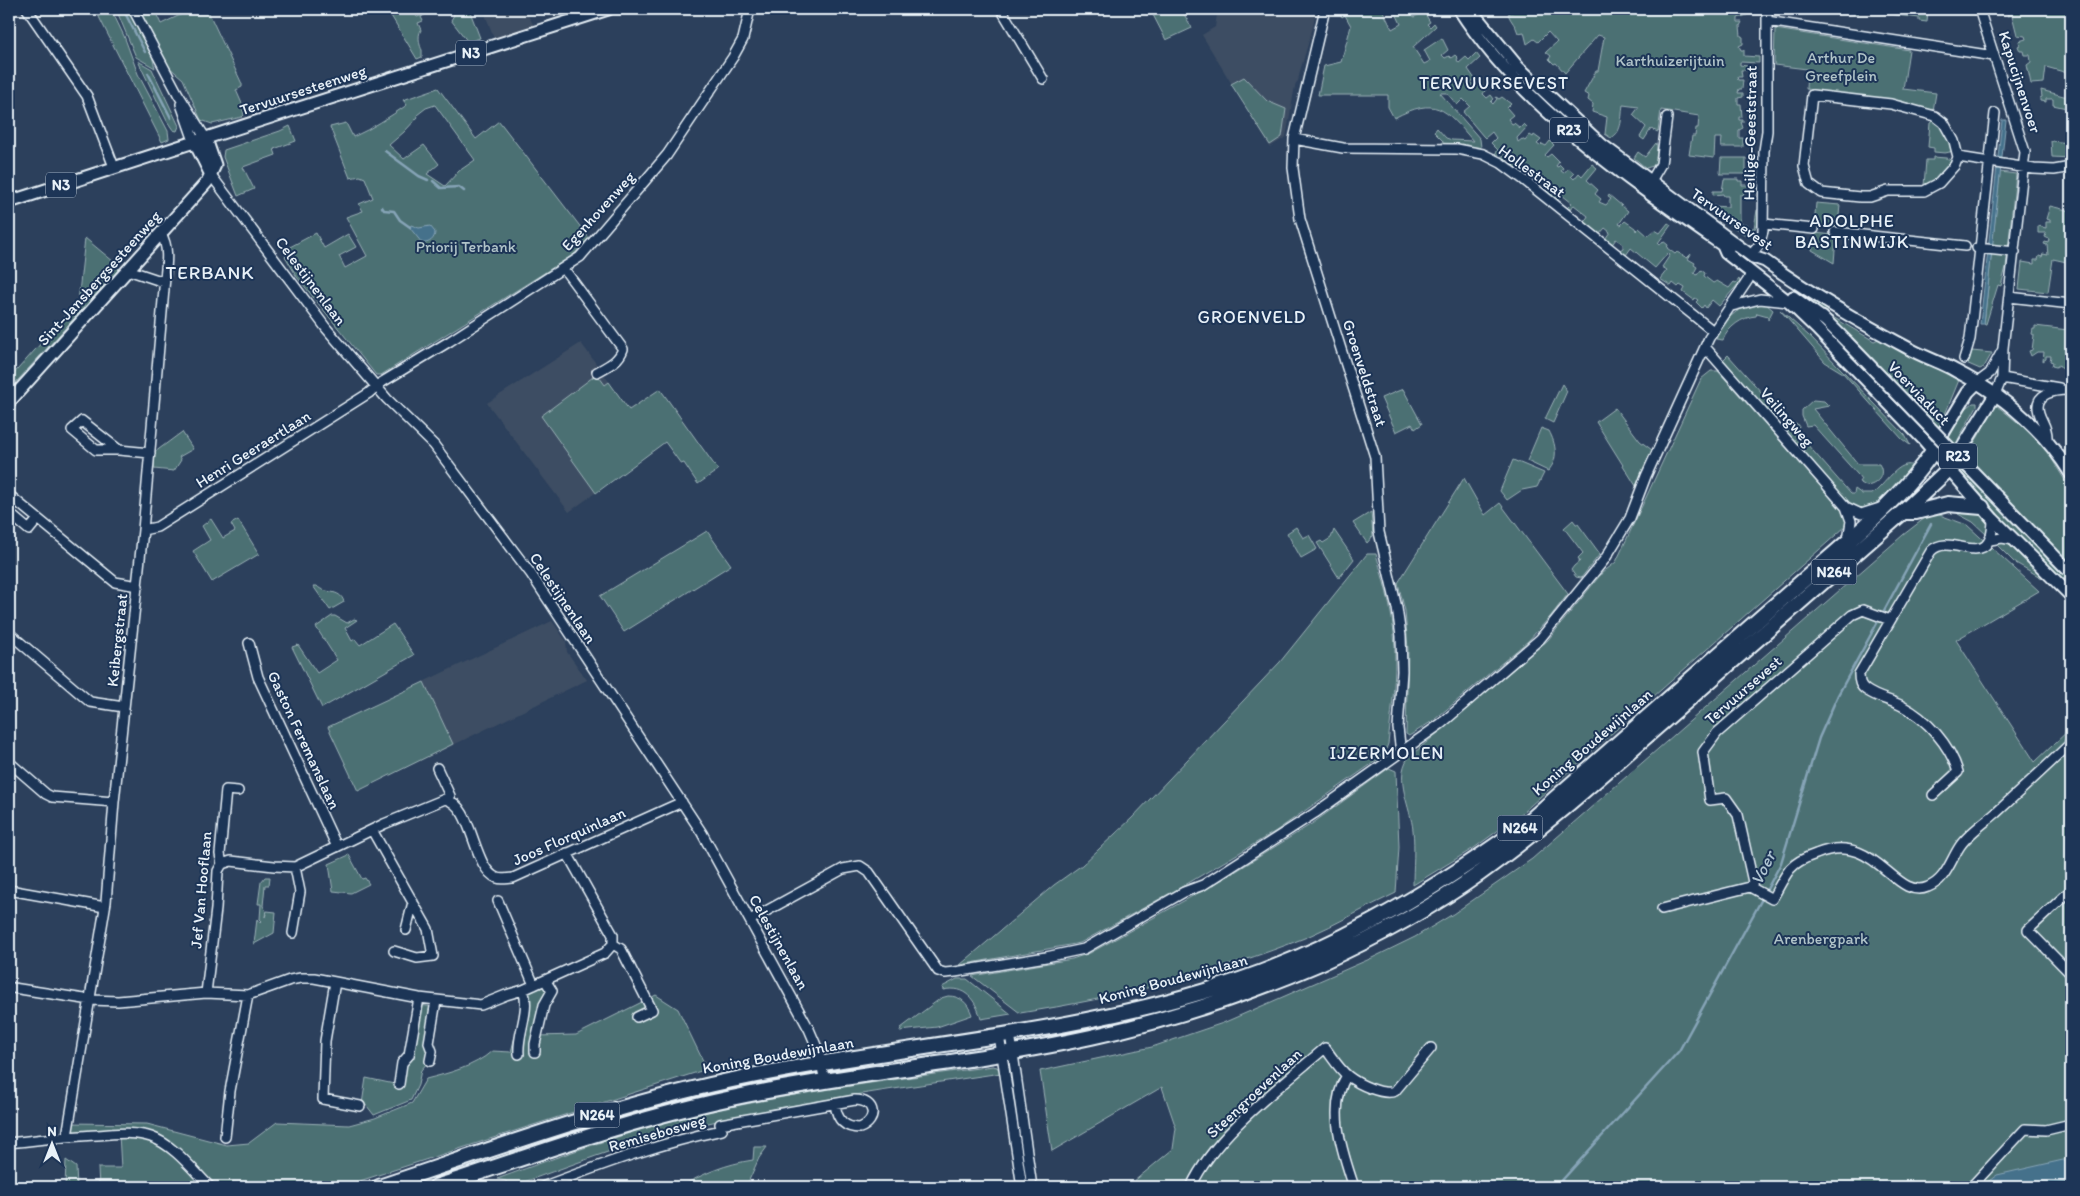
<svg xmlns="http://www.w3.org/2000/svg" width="2080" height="1196" font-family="Itim,sans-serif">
<rect width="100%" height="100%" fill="#2c405c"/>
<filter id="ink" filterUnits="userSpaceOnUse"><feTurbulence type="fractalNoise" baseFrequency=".02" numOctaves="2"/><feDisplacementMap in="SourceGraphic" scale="10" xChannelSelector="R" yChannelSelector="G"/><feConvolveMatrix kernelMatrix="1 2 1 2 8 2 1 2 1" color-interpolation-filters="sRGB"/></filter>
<g filter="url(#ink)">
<path fill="#3e4d63" d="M483 9H524L538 32 497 45Z
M1218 9H1316L1313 27 1300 71 1298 81 1296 83 1294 91 1286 137 1270 147 1202 35 1215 27Z
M581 343 629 409 660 389 687 426 569 512 487 403Z
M552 621 566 641 567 652 587 680 358 791 328 727Z"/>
<path fill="#4c7073" stroke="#9ab0b6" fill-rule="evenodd" d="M95 9H111L124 36 138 74 168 131 169 139 162 142Z
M116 9H128L152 56 155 68 136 57Z
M139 9H154L161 24 193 9H207L242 84V87L236 90 243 106 246 107 243 110 244 115 242 117 212 124 201 120 183 79 169 67Z
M387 9H411L417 17 426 14 421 17 423 21 418 23 421 30C417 36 420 47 422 50V57L417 59Z
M451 9H469L480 38 468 42 451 20 454 15Z
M1150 9H1181L1192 28 1166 40Z
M1338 9H1382L1392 29 1401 24 1394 9H1415L1416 12 1413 14 1414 17 1424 12 1430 22 1427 24 1430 27 1434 23 1436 26 1413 47 1424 64 1430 61 1424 50 1442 38 1448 50 1442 55 1445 58 1449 56 1451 58 1455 55 1458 58 1457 60 1459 63 1466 57 1469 60 1476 53 1480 58 1468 69 1475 79 1471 82 1473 85 1470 88 1472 91 1480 84 1486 89 1483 94 1487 98 1491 95 1494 99 1491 102 1493 104 1497 99 1496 97 1499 99 1502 97 1511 104 1507 108 1513 115 1508 119 1512 124 1514 123 1520 128 1524 124 1527 127 1517 138 1518 142 1522 139 1525 141 1530 135 1533 137 1534 135 1541 140 1537 144 1540 146 1542 144 1546 146 1550 141 1554 145 1545 155 1547 157 1551 154 1559 162 1556 166 1558 167 1560 165 1563 168 1561 171 1564 173 1568 168 1574 173 1571 176 1574 179 1579 173 1582 176 1592 164 1597 168 1587 180 1598 190 1595 194 1601 199 1599 202 1606 205 1611 199 1608 197 1609 195 1628 211 1619 224 1621 225 1625 221 1635 228 1636 231 1639 228 1648 236 1655 230 1660 233 1668 223 1671 225 1658 243 1660 245 1663 241 1668 245 1667 248 1675 254 1677 252 1687 258 1691 254 1688 259 1695 263 1694 265 1697 267 1694 273 1697 275 1701 270 1705 273 1704 276 1713 283 1717 281 1729 288 1734 282 1736 283 1739 279 1740 282 1719 306 1712 300 1706 308 1704 305 1702 308 1696 302 1698 300 1695 298 1694 300 1683 292 1685 288 1680 285 1678 287 1673 283 1671 286 1660 279 1667 270 1662 267 1670 255 1668 253 1655 268 1631 248 1624 258 1617 252 1623 248V244L1616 239 1610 247 1603 242 1610 232 1605 228 1598 236 1584 223 1588 216 1574 205 1568 210 1566 209 1572 203 1562 195 1557 201 1546 192 1551 186 1548 183 1546 184 1540 178 1535 183 1534 182 1538 177 1535 175 1528 179 1510 165 1514 159 1510 156 1505 161 1499 159 1505 154 1503 151 1496 156 1495 154 1498 150 1491 143 1496 138 1492 132 1485 138 1483 136 1463 112 1470 106 1463 99 1457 105 1447 93H1440L1480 139 1481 147 1480 149 1442 143 1443 141 1434 132 1437 128 1446 138 1452 140 1473 141C1445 108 1436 96 1394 118L1388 107V95H1318L1324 66 1341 62 1351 26 1345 15 1342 17Z
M1514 9H1741V11H1747V15L1738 18V22H1742L1740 26 1741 36 1743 37V44L1739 46 1741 50H1744V56L1759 57V63L1740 62V65L1747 66V70H1741L1742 77H1737L1738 80H1743L1742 89H1739L1738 93H1743V97L1738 98V104H1741L1742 117H1739V120H1743V122H1741L1743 128 1739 130V138H1743V147H1721L1722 138H1715L1714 158 1689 155 1692 136H1695L1696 128H1698L1699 116 1661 110 1658 132 1651 129 1644 140 1640 137 1646 127 1633 115 1639 107 1623 105C1621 116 1623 132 1611 138L1605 134 1607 117 1592 112 1593 104 1588 100 1589 96 1584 93 1596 71H1598L1604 37 1598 35 1565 73 1556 63 1554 64 1549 59 1551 56 1546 52 1557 42 1548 32 1538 42 1534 39 1527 44 1524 32 1518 33C1516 25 1511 22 1508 14L1513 12Z
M1847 9H1916L1928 11 1927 22 1919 21V18L1867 11H1859L1858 14 1851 13 1852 9Z
M2009 9H2071V74L2046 67 2044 83 2031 84 2027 65 2031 62 2030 55H2024L2023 51H2020L2018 46 2020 45 2019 41 2026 39 2025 36 2017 35 2012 15 2008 16Z
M1775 29 1909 50 1903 89 1936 93 1933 111 1900 101 1806 89 1807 69 1774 65Z
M138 61 152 69 179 126 177 131 173 130 167 121Z
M1244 77 1267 101 1286 109 1282 137 1270 145 1231 84Z
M438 88 476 139 499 121 589 238 573 255 381 375H376L297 277 285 256 292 253 288 248 316 233 324 248 348 234 356 247 339 256 345 268 367 256 346 217 363 211 359 204 373 198 365 178 360 176 350 178 330 127 346 123 353 137C373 128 389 117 407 105L403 100ZM435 105 475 160 459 171 445 186 427 174 439 164 424 145 404 159 389 145 404 132 418 117 417 115 426 108Z
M2041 90 2071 98V109L2053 105V99H2046V102L2040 101V98L2042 97Z
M1934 120 1944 129 1954 151 1945 153 1934 152V148L1928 147 1930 123Z
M290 126 296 141 274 149 276 155 243 167 254 189 238 196 223 157 224 150 280 131Z
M2071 136V158L2052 157 2051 141 2069 143Z
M1656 143 1657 145 1656 161 1653 166 1646 168 1634 158 1638 152 1645 157Z
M1933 157 1946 158 1953 161 1943 175 1925 188 1924 186 1926 160H1933Z
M1721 158H1746V174H1720Z
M2000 172 2016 174 2006 267 2001 286 1998 285 1986 324H1984Z
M1724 179H1738V181H1742V185H1759V189H1749V192H1744L1743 195H1740V224H1747V228H1754L1757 210H1759L1758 224 1751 234H1744L1713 213V206L1728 207V196H1724L1723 194 1713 195V191H1722Z
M1816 203 1840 205 1838 226 1835 228 1814 226Z
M2050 206 2071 211V263L2053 259 2048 292 2019 289 2022 262 2034 264V260H2038L2039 256 2042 257 2043 254 2048 255 2047 245 2044 244 2045 242 2048 243 2049 239 2045 237 2046 233H2038V226L2046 228V222H2050V220L2046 219Z
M1815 233 1834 235 1836 238 1834 263 1812 250Z
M85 238 114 262 119 269 9 390V379L78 302Z
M1795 287 1830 310 1827 312 1831 316 1874 341 1881 338 1884 342 1950 373 1949 375 1956 379 1957 377 1959 380 1939 429 1839 325Z
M1756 304H1766L1773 310 1768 320V316L1757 313 1756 316C1742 317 1728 327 1723 340L1716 339C1724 320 1735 308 1756 304Z
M1780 310 1809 336 1905 435 1910 445 1902 439 1843 373 1825 362Z
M2070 316 2071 363H2066L2065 369 2061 368 2059 365 2056 367 2052 366 2053 362 2050 361 2051 356H2046V359L2043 361 2044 352H2037L2031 356 2029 351 2032 350 2034 335 2032 334 2033 329H2035V326L2068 330Z
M1972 351 1992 353 1984 367 1980 369 1966 363Z
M1728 355 1780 413 1779 416 1774 418 1724 362 1723 360Z
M1711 371H1718L1844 513 1847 518 1845 527 1522 813 1474 848 1413 885C1413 867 1415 848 1413 830 1411 808 1394 779 1408 758L1548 640 1602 573 1616 562 1701 379Z
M597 374 605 385 609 382 629 410 660 389 718 470 698 484 684 463 681 464 665 442 596 493 541 416Z
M1562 384 1567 391 1553 423 1545 419Z
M1403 389 1422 424 1415 429 1412 424 1396 432 1381 398Z
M1813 400 1824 401 1829 406 1813 409 1858 464H1879C1886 475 1877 485 1866 486L1859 482 1861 479 1858 475 1813 425 1806 426 1802 416V410Z
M1973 403H1977V406L1955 445 1949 438 1963 411Z
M1996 405 2021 425 2045 448 2071 490V590L2033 552 1958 471 1957 468 1978 437 1994 406Z
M1615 408 1640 441 1652 450 1636 486 1596 422Z
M1790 423 1799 425 1798 434 1851 494H1854L1855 489 1862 494H1872C1884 487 1900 456 1915 467L1873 506 1863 511 1852 507 1784 429V425Z
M1541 428 1549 431C1556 444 1559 459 1548 471L1527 461Z
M182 432 193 449 179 457 181 460 174 471 154 469 155 452Z
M1513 460 1544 473 1537 487 1522 490 1507 500 1500 491Z
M1464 478 1485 515 1500 503 1568 594 1550 617 1528 641 1434 720 1409 736 1406 734 1408 649 1405 611 1398 583Z
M1956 509C1973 511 1993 511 1987 535L1973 522 1958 514Z
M1371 512 1373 536 1367 543 1353 523Z
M1937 514 1967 525 2039 591 1956 640 2035 762 2071 728V1187H1127L1173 1149 1176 1128 1162 1087 1052 1151 1040 1071 1152 1047 1223 1023 1372 958 1415 937 1453 914 1532 859 1903 535 1925 518Z
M211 519 223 538 235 531 231 524 238 520 259 554 212 582 193 551 210 540 202 526Z
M1573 520 1576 524H1578L1600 554 1581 578 1576 577 1571 570 1574 566 1580 561 1578 558 1583 553 1564 528Z
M1296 527 1303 538 1309 535 1317 549 1301 558 1287 533Z
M1334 530 1354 559 1339 578 1317 543 1321 541 1323 543 1331 538Z
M707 531 731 565 624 632 600 596Z
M2001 541 2009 543 2043 577 2042 578 2014 562 1995 543Z
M1367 554H1376C1386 588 1396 623 1395 659 1395 688 1391 716 1388 744L1383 756 1276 831 1185 885 1080 943 960 965 1054 885 1082 865 1132 818 1280 662Z
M313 586H317C325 595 340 588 344 602L330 610Z
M332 616H335L347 623 354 619 357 620 345 628 352 641 355 639 360 645 393 624 414 655 322 708 292 647 298 645 317 673 337 660 316 627Z
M424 682 453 744 358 791 328 727Z
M1389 768 1396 771 1399 847 1396 893C1366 907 1337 924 1307 937 1215 974 1117 998 1020 1013L972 976 1072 959 1090 953 1225 878 1313 823Z
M349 855 362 879 365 878 369 884 351 893 333 891 329 864Z
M265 877H270L269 885H265L263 906 266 911 265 917 267 911 276 912 274 933 254 944 257 919 259 922 262 921 260 919 261 904H258L261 882Z
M957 979H967L1011 1014 981 1019C976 1000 965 985 943 990L942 987Z
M545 980 552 991 537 1036 576 1035 656 995 678 1009 707 1069 341 1187H99L98 1168H121L119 1134 67 1136 69 1123 147 1124 227 1145 249 1143 277 1122 349 1125 375 1118 412 1103 426 1079C449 1073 474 1067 492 1051L511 1052 515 1036H520L523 990Z
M948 996C961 996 968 1003 972 1015L937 1027 900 1031 901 1028 941 998Z
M419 1005 434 1007 429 1061 421 1070 418 1085 411 1100 374 1115 367 1106 362 1104 366 1078 399 1085Z
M993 1066 997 1067 1001 1073C895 1089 787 1103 683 1129 624 1144 567 1167 510 1187H507L506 1181 497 1179C573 1151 651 1123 731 1107 818 1089 906 1078 993 1066Z
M754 1147H767L759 1158 746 1187H680C704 1173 726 1164 753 1160Z
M66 1160 76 1167 77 1187H65Z"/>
<path fill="#45718b" stroke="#86a4b7" d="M2002 120H2006L1984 324H1980Z
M411 225 419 228 430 226 435 232C435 239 429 244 422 243L410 228Z
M2063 1160 2071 1161V1182L2026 1187H1981L1997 1175Z"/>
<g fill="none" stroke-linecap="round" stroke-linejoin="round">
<path stroke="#86a4b7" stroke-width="2.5" d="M123 9 145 52
M148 73 171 118
M385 151 419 176 428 180
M433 181 441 188 459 187 464 191
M382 207 384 210 394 211 400 220 410 227
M1765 893 1781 863 1819 738 1838 695 1931 524
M1556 1187 1679 1051 1763 897"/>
<defs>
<path id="minor" d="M27 9 87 96 114 167
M133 9 178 94 206 139
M1001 9 1043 79
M1325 9 1294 139 1293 168 1300 219 1375 457 1379 532 1397 608 1401 636 1402 671 1398 728 1401 753
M1979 9 2025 152 2003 348 2002 378 1995 395
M1767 21 1994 56
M1812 95 1891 104 1935 116 1944 123 1954 141 1958 157 1955 165 1939 183 1924 191H1888L1870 197H1860L1821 193 1809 184 1804 166Z
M181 104 194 141
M1294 139 1343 148 1457 149 1483 154 1501 163 1524 180 1713 331
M1958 157 2034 169 2054 170 2071 167
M211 175 326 328 387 399 434 445 531 574 702 833 809 1029 818 1050 825 1081
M1651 181 1661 164 1667 117
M1764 224 1814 229
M1835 232 1965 246
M1977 248 2015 252
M1751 255 1759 245 1763 231 1764 151 1767 131V9
M564 269 623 349C619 361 608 366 597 372
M128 270 164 282
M2009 297 2071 304
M1732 306 1760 299 1788 302
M1705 347 1846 507 1861 514 1880 508
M1964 359 1970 339 1995 113
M2002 378 2059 388
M1978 382 1990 373 2002 351
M2047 439C2048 428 2042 423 2039 413 2033 393 2055 390 2068 390
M119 450H96L72 430 82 421 119 450 150 453
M9 495 115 582 138 586
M1846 507 1851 521 1848 541
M9 513 29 530 38 519
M143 530 157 527 369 393 379 384 450 341 580 257 667 155 733 57 743 39 750 9
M1990 540 2002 538 2014 540
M9 633 90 702 124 707
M249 643 258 677 337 847
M9 762 46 794 52 797 114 802
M437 768 450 796V800
M1933 795 1958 772C1950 745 1927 719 1902 706 1891 700 1877 698 1866 690 1860 686 1859 681 1859 674L1931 551C1952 530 1992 576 1993 519
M372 830 428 929 433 956 417 958 394 951
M567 853 613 935V944
M222 864 231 861 274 866 295 867 384 824 445 799C474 805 472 868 497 878 502 880 508 878 513 878L682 802
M222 864 220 854 226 790 238 791
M1750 887 1753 882 1738 815 1726 798 1710 800 1703 752 1717 733 1852 615 1863 610 1890 620
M9 890 105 907
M2071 890 2028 930 2071 974
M498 901 534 985
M1662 909 1750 887 1772 899C1778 889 1783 878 1790 869 1796 862 1807 857 1816 854 1876 829 1894 902 1928 887 1946 880 1950 861 1960 846 1969 833 1984 823 1996 813 2021 790 2046 767 2071 743
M750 920 843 869 860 866 869 872 938 971 945 973 955 972 1046 957 1084 949 1184 892 1203 885 1315 813 1442 723 1540 639 1605 559 1630 518 1646 476 1709 338 1748 280 1750 275 1748 269
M406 930 413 902
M293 933 300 892 295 867
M613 944 621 949 652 1010 637 1017
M335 982 325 1041 323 1099 360 1106
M13 988 91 1000 118 1001 206 993 248 995 290 980 301 978H314L419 998 481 1005 506 995 523 990 605 953 613 944
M206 993 216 909 218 871 222 864
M1010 1033 1032 1187
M999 1035 1022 1187
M535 1052V1044L544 1005 552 991 545 980
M519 1054C517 1033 531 1010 523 990
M430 1061 432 1051 429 1043 436 1001
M1347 1075C1326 1109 1343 1153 1354 1187
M399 1084 402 1063 409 1055 419 998
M67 1136 106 902 114 802 143 530 164 289C165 272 171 249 161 234
M225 1137 230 1091 248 995
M9 1143C38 1140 68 1136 97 1135 115 1134 134 1131 151 1137 174 1145 193 1170 210 1187
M542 1187C601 1165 659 1143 722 1130L720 1124 855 1100C876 1100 878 1121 860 1128 844 1128 837 1120 835 1104
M1191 1187C1215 1134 1281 1086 1325 1048 1332 1057 1339 1069 1348 1076 1358 1084 1383 1096 1395 1091L1431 1048
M1971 1187 2025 1129 2046 1130 2071 1124"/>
<path id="major" d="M1459 9C1522 108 1633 183 1728 249
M1470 9 1518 67 1602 145 1753 257 1765 261C1811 294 1859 322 1908 348 1923 357 1941 362 1956 371 2003 395 2043 429 2071 474
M194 141 211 175
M9 202C208 136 409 74 608 9
M1723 246 1726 253 1789 302 1816 328 1923 439 1993 519 2071 596
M1793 297 1826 321
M1822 317 1847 342
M9 402 207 182 215 165 206 139
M1936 445 1968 392 1978 382
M1949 469 1995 395"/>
<path id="highway" d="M1903 512H1916L1948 504 1982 507
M379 1187C500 1147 621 1102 747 1077 898 1046 1054 1036 1202 992 1321 958 1426 896 1526 824 1611 749 1696 674 1782 599 1831 555 1896 506 1933 451
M436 1187C538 1153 640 1116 746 1095 860 1072 977 1062 1091 1037 1169 1020 1246 995 1320 963 1375 938 1430 909 1479 874 1545 827 1604 773 1665 720 1745 651 1824 581 1903 512L1949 469"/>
</defs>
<use href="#minor" stroke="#e8f1f8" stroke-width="12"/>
<use href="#major" stroke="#e8f1f8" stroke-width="15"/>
<use href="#highway" stroke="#e8f1f8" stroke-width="18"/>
<use href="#minor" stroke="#1d3557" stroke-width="9"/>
<use href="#major" stroke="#1d3557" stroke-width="11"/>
<use href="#highway" stroke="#1d3557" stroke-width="14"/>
<defs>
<path id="major-bridge" d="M1847 342 2068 570"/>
</defs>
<use href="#major-bridge" stroke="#e8f1f8" stroke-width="15" stroke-linecap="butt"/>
<use href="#major-bridge" stroke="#1d3557" stroke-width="11"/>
</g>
</g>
<g text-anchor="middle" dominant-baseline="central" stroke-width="4" stroke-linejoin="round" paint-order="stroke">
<g fill="#1d3557" stroke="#abb9c8" stroke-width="1">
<rect x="456" y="40.5" width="30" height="25" rx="4"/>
<rect x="1550" y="117.5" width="38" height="25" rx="4"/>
<rect x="46" y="172.5" width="30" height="25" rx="4"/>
<rect x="1939" y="443.5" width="38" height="25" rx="4"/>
<rect x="1811.5" y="559.5" width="45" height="25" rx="4"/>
<rect x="1497.5" y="815.5" width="45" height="25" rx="4"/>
<rect x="574.5" y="1102.5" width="45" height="25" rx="4"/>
</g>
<g font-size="15" font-weight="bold" fill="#e8f1f8">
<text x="471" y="53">N3</text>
<text x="1569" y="130">R23</text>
<text x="61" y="185">N3</text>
<text x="1958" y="456">R23</text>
<text x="1834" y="572">N264</text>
<text x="1520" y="828">N264</text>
<text x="597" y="1115">N264</text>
</g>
<g font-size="16" fill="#b1c4c9" stroke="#1d3557">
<text x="1841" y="57">Arthur De<tspan x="1841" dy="18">Greefplein</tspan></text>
<text x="1670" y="60">Karthuizerijtuin</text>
<text x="466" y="246">Priorij Terbank</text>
<text x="1821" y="938">Arenbergpark</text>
</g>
<g font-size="16" fill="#e8f1f8" stroke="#1d3557">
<text transform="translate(2020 82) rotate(72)">Kapucijnenvoer</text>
<text transform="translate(303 90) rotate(-18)">Tervuursesteenweg</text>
<text transform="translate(1750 133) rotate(-89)">Heilige-Geeststraat</text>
<text transform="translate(1532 171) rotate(36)">Hollestraat</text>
<text transform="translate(598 211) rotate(-48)">Egenhovenweg</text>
<text transform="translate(1732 219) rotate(35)">Tervuursevest</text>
<text transform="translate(99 278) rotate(-48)">Sint-Jansbergsesteenweg</text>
<text transform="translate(311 281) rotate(53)">Celestijnenlaan</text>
<text transform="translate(1365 373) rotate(72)">Groenveldstraat</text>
<text transform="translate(1919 393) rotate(46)">Voerviaduct</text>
<text transform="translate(1787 417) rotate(49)">Veilingweg</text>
<text transform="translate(253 449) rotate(-32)">Henri Geeraertlaan</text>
<text transform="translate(563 598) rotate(56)">Celestijnenlaan</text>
<text transform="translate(117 640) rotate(-84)">Keibergstraat</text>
<text transform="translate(1743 690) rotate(-41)">Tervuursevest</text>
<text transform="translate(304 740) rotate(65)">Gaston Feremanslaan</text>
<text transform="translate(1592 742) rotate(-41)">Koning Boudewijnlaan</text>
<text transform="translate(569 836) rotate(-24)">Joos Florquinlaan</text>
<text transform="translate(201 890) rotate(-85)">Jef Van Hooflaan</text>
<text transform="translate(779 942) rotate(61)">Celestijnenlaan</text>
<text transform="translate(1173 979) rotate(-15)">Koning Boudewijnlaan</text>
<text transform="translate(778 1055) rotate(-10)">Koning Boudewijnlaan</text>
<text transform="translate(1254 1093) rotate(-43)">Steengroevenlaan</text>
<text transform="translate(657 1133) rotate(-16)">Remisebosweg</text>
</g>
<g font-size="18" letter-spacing="1" fill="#e8f1f8" stroke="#1d3557">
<text x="1494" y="83">TERVUURSEVEST</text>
<text x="1852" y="221">ADOLPHE<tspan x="1852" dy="21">BASTINWIJK</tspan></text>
<text x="1252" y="317">GROENVELD</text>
<text x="1387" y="753">IJZERMOLEN</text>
</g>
<g font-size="18" font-style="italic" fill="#afc4d2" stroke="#1d3557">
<text transform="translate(1763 868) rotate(-64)">Voer</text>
</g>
<g font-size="19" letter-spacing="1" fill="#e8f1f8" stroke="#1d3557">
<text x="210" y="272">TERBANK</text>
</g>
</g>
<rect width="2080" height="1196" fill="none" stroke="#1d3557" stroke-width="30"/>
<rect x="15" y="15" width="2050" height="1166" fill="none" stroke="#e8f1f8" stroke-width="2" filter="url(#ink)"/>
<g transform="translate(52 1144)" stroke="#1d3557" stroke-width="4" paint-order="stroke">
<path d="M0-4L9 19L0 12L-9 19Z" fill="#e8f1f8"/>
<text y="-8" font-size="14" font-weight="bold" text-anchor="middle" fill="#e8f1f8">N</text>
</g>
</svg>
